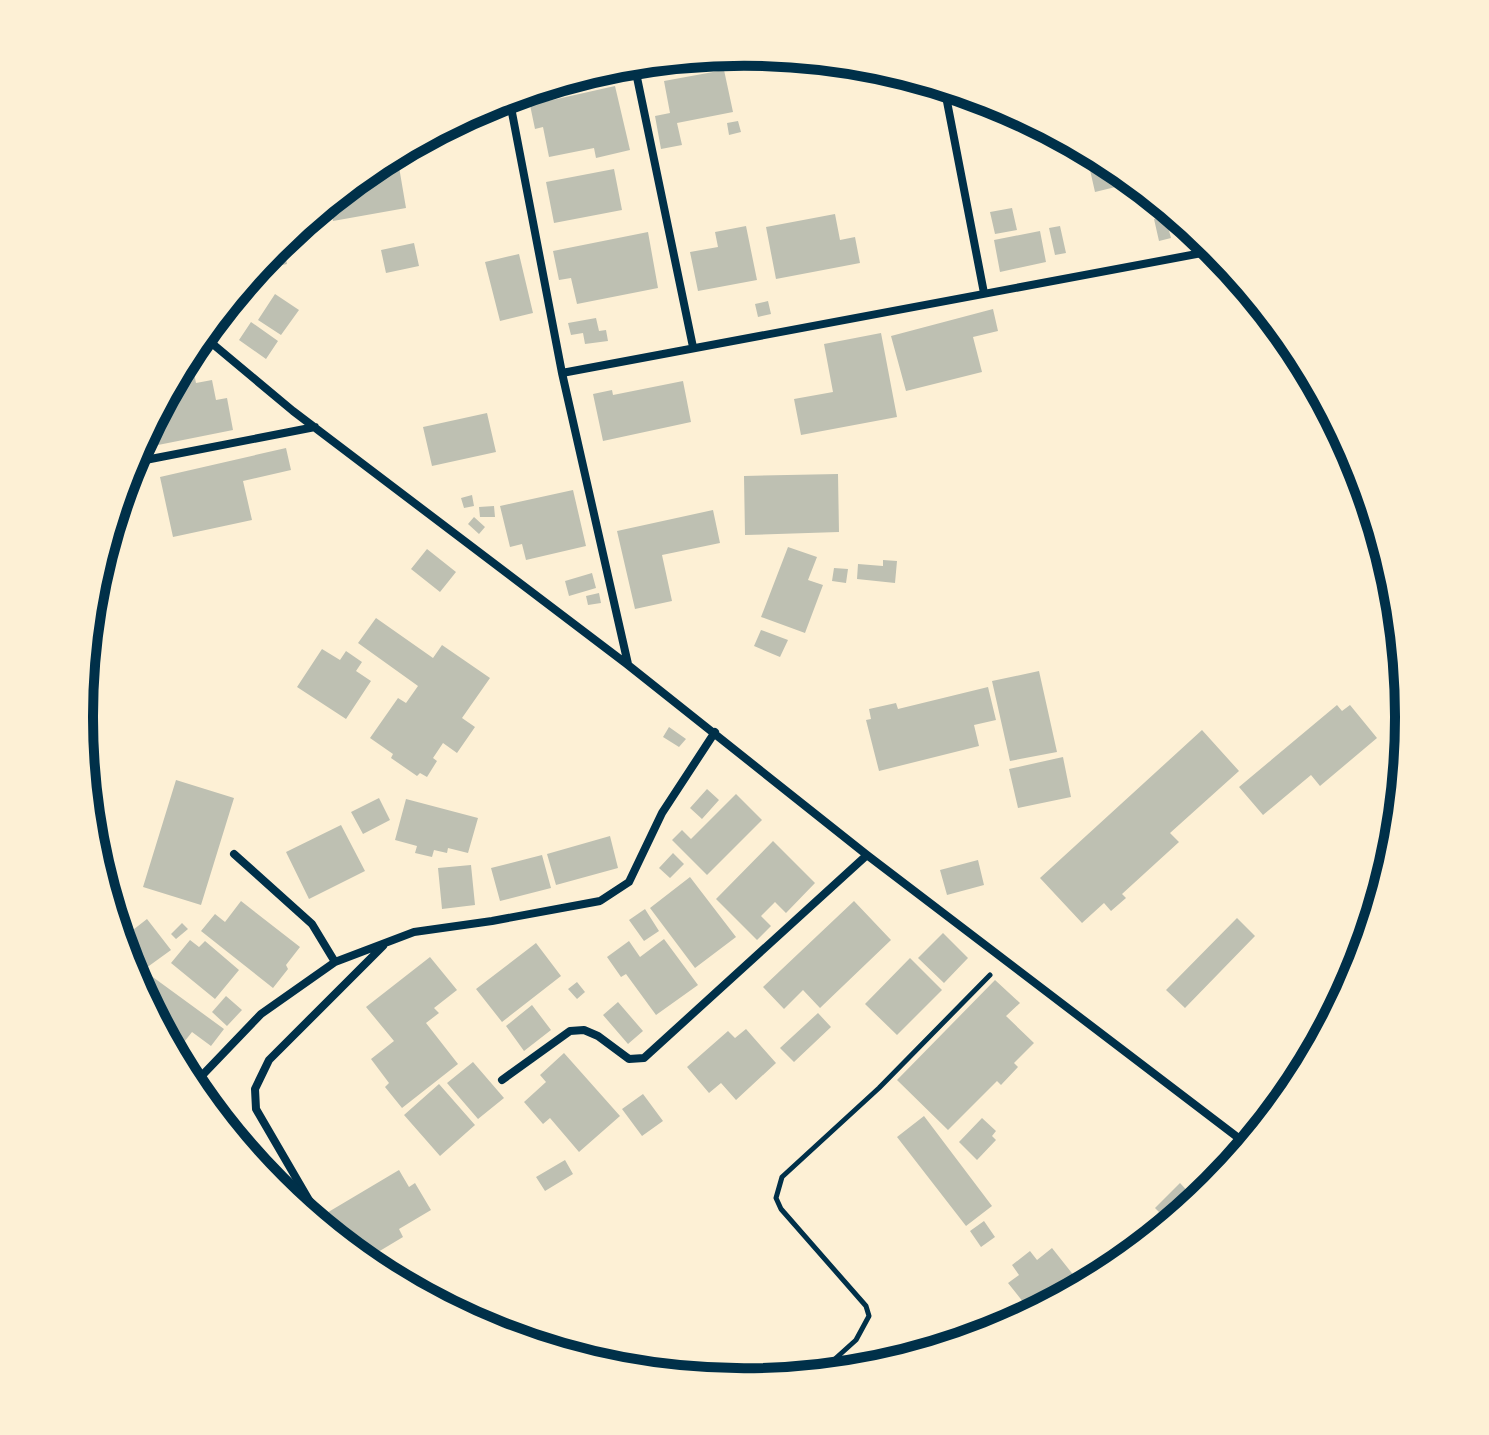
<svg xmlns="http://www.w3.org/2000/svg" width="1489" height="1435" font-family="'Asap Condensed',sans-serif">
<rect width="100%" height="100%" fill="#fdf0d5"/>
<path fill="#bec0b2" d="M724 70 733 112 677 123 682 145 661 149 655 116 670 113 664 81Z
M615 86 630 150 596 158 594 148 549 157 543 127 535 129 530 105Z
M738 121 741 132 729 135 727 123Z
M1085 148 1115 164 1136 182 1095 192Z
M398 161 406 208 333 221 329 201 373 165Z
M614 169 622 210 554 223 546 182Z
M1012 208 1017 230 995 234 990 212Z
M835 214 840 240 855 237 860 263 776 279 766 227Z
M1165 216 1171 238 1159 241 1154 219Z
M746 226 757 280 698 291 690 252 718 247 715 232Z
M1060 226 1066 253 1055 255 1049 228Z
M1040 231 1046 262 1000 272 994 240Z
M648 232 658 288 577 304 571 278 559 280 553 251Z
M282 240 287 264 254 271 274 247Z
M414 243 419 266 386 273 381 250Z
M519 254 533 313 500 321 485 262Z
M275 294 299 310 281 335 258 320Z
M768 301 771 314 758 317 755 304Z
M993 309 998 331 973 337 982 372 906 391 891 336Z
M596 318 599 331 606 330 608 341 585 344 583 333 571 335 568 323Z
M251 322 278 341 266 359 239 340Z
M881 333 897 417 801 435 794 399 833 392 824 344Z
M191 347 197 351 186 366 181 367Z
M193 368 196 383 212 380 216 400 227 398 233 430 153 446 149 426 179 371Z
M683 381 691 422 603 441 593 394 612 390 613 395Z
M487 413 496 452 432 466 423 427Z
M286 448 291 470 243 481 252 520 173 537 160 477Z
M838 474 839 532 745 535 744 476Z
M573 490 586 546 526 560 522 544 510 547 500 506Z
M472 495 474 506 464 508 461 498Z
M494 506 495 517H480L479 507Z
M713 510 720 543 662 555 672 601 635 609 617 531Z
M474 517 485 527 479 534 468 524Z
M788 547 817 557 808 580 823 585 805 633 761 617Z
M427 549 456 572 440 592 411 569Z
M883 560 897 561 895 583 857 579 858 564 883 566Z
M834 568 848 569 846 583 832 581Z
M592 573 596 588 569 596 565 581Z
M599 593 601 603 588 605 586 596Z
M376 618 433 658 442 645 490 678 462 718 475 727 457 753 443 743 433 758 437 761 427 777 420 773 417 776 391 758 393 754 370 738 398 698 406 703 418 686 358 643Z
M761 630 788 640 780 657 754 646Z
M322 649 340 660 346 651 362 662 356 671 371 681 346 719 297 687Z
M1039 671 1057 752 1010 761 992 681Z
M988 687 996 720 974 725 979 746 879 771 866 720 871 719 869 709 896 703 898 709Z
M1337 705 1342 711 1350 705 1377 738 1320 786 1311 775 1263 815 1239 787Z
M1409 707 1408 734 1406 735 1394 714Z
M669 727 686 739 679 747 663 737Z
M1202 730 1239 771 1170 833 1179 842 1122 894 1126 898 1111 911 1104 903 1082 923 1040 878Z
M1063 757 1071 797 1018 808 1009 769Z
M176 780 234 798 201 905 143 887Z
M707 789 719 800 702 819 690 808Z
M736 794 762 820 707 875 672 840 682 830 691 839Z
M379 798 390 820 363 834 351 812Z
M406 799 478 818 468 853 448 848 447 853 434 850 432 857 415 853 417 846 395 840Z
M341 825 365 871 309 899 286 852Z
M610 836 618 868 556 885 547 854Z
M773 841 815 883 786 913 775 902 761 916 771 926 757 940 716 899Z
M673 853 684 864 670 878 659 868Z
M542 855 551 888 500 901 491 868Z
M978 860 984 885 947 895 940 870Z
M471 865 475 905 442 909 438 868Z
M690 877 736 937 695 968 650 908Z
M241 901 300 947 286 965 288 969 273 988 201 931 215 914 225 922Z
M854 901 891 940 820 1008 803 990 784 1009 763 987Z
M645 909 659 931 644 941 629 920Z
M1237 918 1255 936 1185 1008 1166 990Z
M147 919 171 950 142 971 120 940Z
M182 923 188 929 176 939 171 934Z
M943 933 968 958 944 983 918 958Z
M664 939 698 985 656 1015 626 974 621 977 607 957 629 941 640 957Z
M190 940 199 947 205 941 239 970 215 999 171 963Z
M536 943 561 976 502 1022 476 989Z
M430 957 457 990 434 1008 439 1013 426 1023 458 1064 402 1108 385 1087 389 1083 371 1059 394 1041 366 1007Z
M910 958 942 990 897 1035 865 1004Z
M150 975 224 1029 211 1046 192 1032 177 1051 169 1045 139 990Z
M995 980 1020 1003 1006 1016 1034 1043 1014 1063 1018 1067 1001 1085 997 1081 948 1130 897 1080Z
M577 982 585 992 577 999 568 989Z
M226 996 242 1010 227 1026 212 1012Z
M618 1002 643 1031 628 1044 603 1015Z
M532 1005 551 1030 524 1051 506 1026Z
M818 1013 831 1027 794 1062 780 1048Z
M746 1029 776 1063 736 1100 721 1083 709 1093 687 1067 728 1031 735 1038Z
M564 1053 620 1116 579 1152 550 1118 543 1124 524 1102 546 1082 540 1075Z
M473 1062 504 1098 478 1119 447 1083Z
M439 1084 475 1125 440 1156 404 1115Z
M643 1094 663 1121 642 1136 622 1109Z
M924 1116 992 1206 966 1226 897 1137Z
M982 1118 996 1131 992 1136 996 1140 977 1160 959 1142Z
M565 1160 573 1174 545 1191 536 1177Z
M399 1170 409 1187 415 1183 431 1210 399 1229 403 1237 363 1261 331 1235 336 1232 325 1214Z
M1180 1183 1192 1196 1205 1184 1211 1191 1114 1271 1089 1284 1084 1280 1110 1254 1113 1257 1159 1212 1155 1208Z
M984 1221 995 1237 981 1247 970 1231Z
M1052 1248 1075 1277 1031 1312 1008 1283 1019 1275 1012 1265 1030 1251 1037 1260Z"/>
<g fill="none" stroke-linecap="round" stroke-linejoin="round">
<path stroke="#003049" stroke-width="5" d="M816 1376 856 1340 869 1316 866 1306 781 1209 776 1198 782 1177 879 1088 990 975"/>
<path stroke="#003049" stroke-width="8" d="M634 63 693 347
M944 86 984 293
M509 97 562 373 628 664
M202 335 293 411 628 665 867 855 1249 1146
M562 373 1218 250
M141 442 144 460
M130 463 315 427
M234 854 312 924 335 962
M502 1080 570 1031 584 1030 598 1036 629 1059 644 1058 867 855
M191 1087 261 1014 335 962 414 932 492 921 600 901 629 882 662 813 715 732
M313 1207 256 1109 255 1089 269 1060 383 946"/>
</g>
<path d="M0 0H1489V1435H0ZM93 717a651 651 0 1 1 1302 0a651 651 0 1 1-1302 0Z" fill="#fdf0d5" fill-rule="evenodd"/>
<path fill="none" stroke="#003049" stroke-width="10" d="M93 717a651 651 0 1 1 1302 0a651 651 0 1 1-1302 0Z"/>
</svg>
